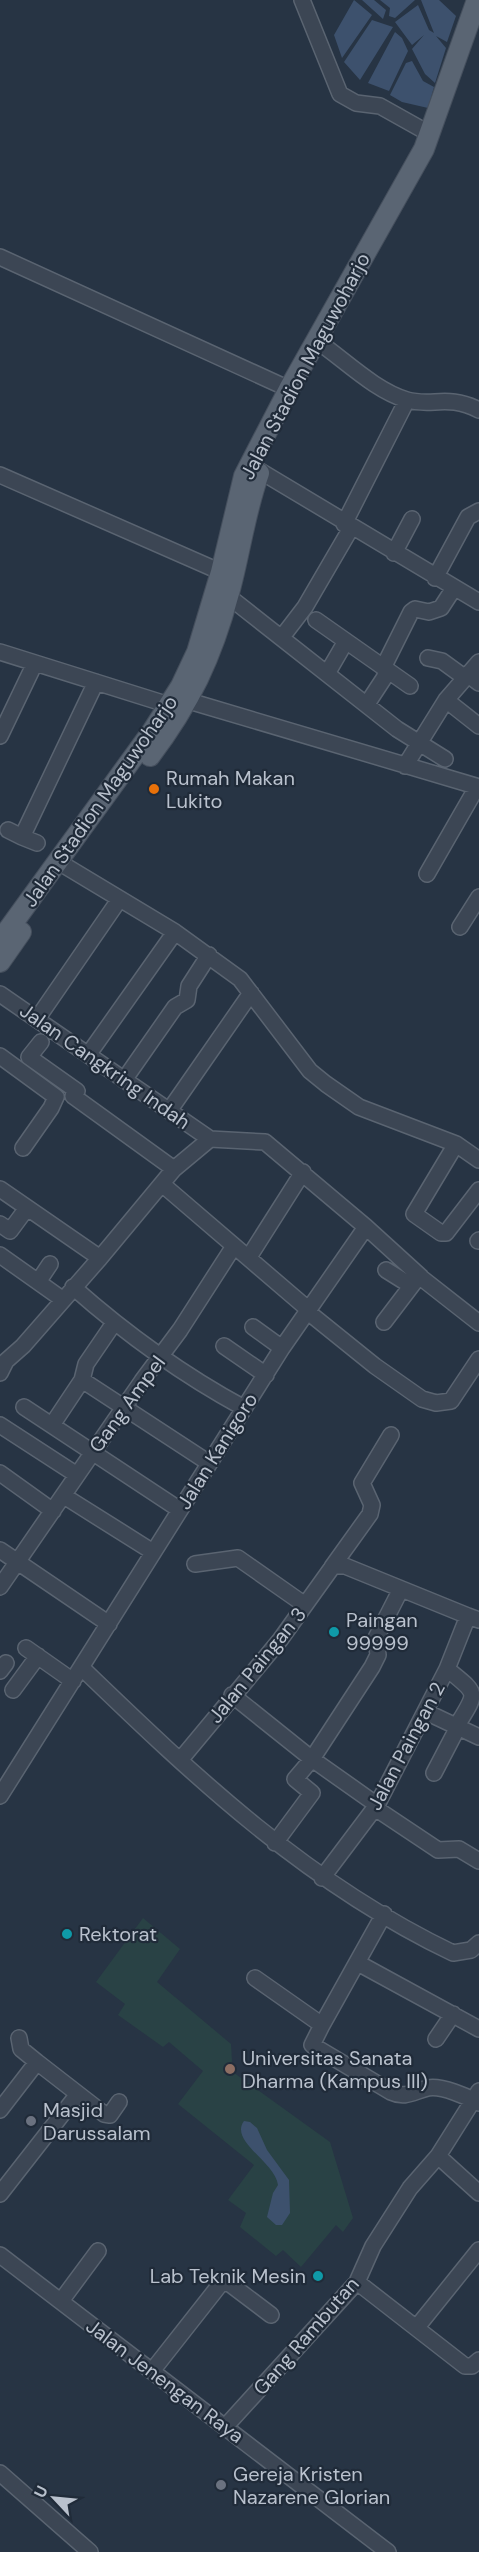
<svg xmlns="http://www.w3.org/2000/svg" width="479" height="2552" font-family="'DM Sans',sans-serif">
<rect width="100%" height="100%" fill="#273444"/>
<path fill="#294245" d="M143 1918 180 1949 157 1982 231 2044 232 2061 230 2070 330 2142 353 2218 343 2232 336 2225 301 2267 283 2250 276 2256 240 2227 246 2213 228 2200 254 2165 178 2104 203 2071 169 2042 163 2047 118 2015 125 2004 96 1982Z"/>
<path fill="#3d516d" d="M354 0 372 15 342 58 334 35Z
M362 0H374L386 10 383 19Z
M380 0H415L395 18 389 16 390 8Z
M421 0H439L456 16 447 42 436 36 446 48 435 83 425 74 412 49 424 35 412 45 395 22 418 5 429 30 434 33Z
M372 20 393 27 360 80 344 62Z
M395 32 402 38 408 51 389 91 368 83Z
M412 61 423 81 434 87 428 108 402 102 390 95 406 63Z
M244 2121 250 2122 257 2128 267 2150 289 2180 290 2213 282 2225H276L267 2217 273 2193 278 2185C275 2162 229 2141 244 2121Z"/>
<g fill="none" stroke-linecap="round" stroke-linejoin="round">
<defs>
<path id="minor" d="M302 0 340 94 356 103 380 106 430 134
M0 257 289 389
M317 341C345 360 374 390 407 400 432 407 448 394 479 410
M260 471 479 602
M0 475 221 572
M344 524 407 400
M394 553 412 519
M435 578 468 517 479 511
M228 596 397 729 445 759
M316 620 410 686
M282 637 305 607 351 528
M0 652 169 705
M428 658 442 661 464 677
M383 668 411 612 415 609 429 612 441 608 454 588
M328 672 346 641
M467 674 479 683
M446 700 479 726
M189 701 479 787
M367 704 388 672
M0 736 35 663
M405 766 446 700 479 662
M8 830 22 837 96 682
M22 837 37 843
M67 867 175 932 240 979 310 1071 326 1084 359 1107 456 1144 479 1160
M427 874 477 787
M460 927 479 897
M0 994 210 1139
M37 1019 119 900
M41 1042 29 1057 77 1091 73 1096 174 1169
M88 1055 175 932
M0 1056 56 1097 51 1108 23 1148
M124 1080 175 1007 187 1000 189 986 209 955
M169 1111 251 993
M456 1144 414 1214 441 1233H446L479 1190
M162 1184 309 1310
M0 1189 100 1258
M0 1224 10 1231 27 1208
M366 1227 421 1277
M478 1241 479 1240
M0 1255 62 1299
M249 1257 303 1172
M386 1270 410 1285
M38 1282 50 1264
M73 1287C125 1333 183 1375 244 1408
M308 1312 375 1366 422 1399 436 1403 451 1401 479 1359
M384 1322 419 1276 479 1323
M253 1327 282 1348
M224 1346 266 1375
M0 1373 6 1361 23 1346 100 1258 174 1169 210 1139 265 1142 366 1227 282 1348 0 1796
M82 1380 209 1463
M24 1407 180 1510
M0 1425 77 1475
M52 1425 82 1380 86 1364 114 1323
M0 1473 53 1511
M64 1496 153 1552
M0 1550 109 1624
M195 1564 238 1558 305 1605
M332 1567 370 1514 372 1505 362 1483 391 1435
M0 1587 142 1381 180 1330 234 1246
M26 1648 73 1681
M82 1668C197 1779 307 1883 453 1953L471 1950 479 1943
M447 1669C479 1695 478 1691 456 1727
M0 1671 6 1663
M13 1690 38 1656
M232 1695 312 1759 377 1805
M426 1712 479 1737
M181 1759 280 1640 333 1566H345L468 1616
M434 1773 458 1727
M375 1808 438 1850 459 1849 479 1861
M275 1843 312 1793 295 1779 312 1759 372 1667 378 1655 376 1638 401 1589
M322 1878 377 1805 447 1669 468 1616 479 1620
M358 1963 479 2029
M255 1978 322 2025 312 2045 391 2092C406 2099 414 2091 428 2088 441 2085 468 2097 479 2103
M322 2025 384 1914
M19 2038 21 2049 37 2062
M436 2039 453 2014
M0 2110 37 2062 104 2114 110 2115 119 2102
M438 2156 479 2193
M0 2194 78 2094
M0 2255 388 2552
M357 2282 465 2366H472L479 2360
M61 2301 98 2251
M417 2327 479 2250
M152 2371 222 2282 230 2284 271 2315
M225 2427 357 2282 373 2246 410 2188 438 2156 479 2091
M0 2473 90 2552"/>
<path id="major" d="M150 756C190 703 212 657 229 593 240 553 245 512 259 473
M0 941 153 730 181 686 197 652 221 572 244 476 289 389 424 149 477 0
M0 962 21 932"/>
</defs>
<use href="#minor" stroke="#5a6471" stroke-width="18"/>
<use href="#major" stroke="#454f5d" stroke-width="22"/>
<use href="#minor" stroke="#3c4654" stroke-width="15"/>
<use href="#major" stroke="#5a6573" stroke-width="20"/>
</g>
<circle fill="#e8710a" stroke="#202b39" stroke-width="2" cx="154" cy="789" r="6"/>
<g fill="#0f9aa8" stroke="#202b39" stroke-width="2">
<circle cx="334" cy="1632" r="6"/>
<circle cx="67" cy="1934" r="6"/>
<circle cx="318" cy="2276" r="6"/>
</g>
<circle fill="#8d6e63" stroke="#202b39" stroke-width="2" cx="230" cy="2069" r="6"/>
<g fill="#6b7280" stroke="#202b39" stroke-width="2">
<circle cx="31" cy="2121" r="6"/>
<circle cx="221" cy="2485" r="6"/>
</g>
<g text-anchor="middle" dominant-baseline="central" stroke-width="4.5" stroke-linejoin="round" paint-order="stroke">
<g font-size="20" fill="#b9c1cd" stroke="#202b39">
<text transform="translate(305 366) rotate(-62)">Jalan Stadion Maguwoharjo</text>
<text transform="translate(100 801) rotate(-55)">Jalan Stadion Maguwoharjo</text>
<text transform="translate(105 1066) rotate(35)">Jalan Cangkring Indah</text>
<text transform="translate(127 1404) rotate(-54)">Gang Ampel</text>
<text transform="translate(217 1451) rotate(-58)">Jalan Kanigoro</text>
<text transform="translate(257 1665) rotate(-51)">Jalan Paingan 3</text>
<text transform="translate(406 1746) rotate(-62)">Jalan Paingan 2</text>
<text transform="translate(306 2336) rotate(-49)">Gang Rambutan</text>
<text transform="translate(165 2381) rotate(37)">Jalan Jenengan Raya</text>
</g>
<g font-size="20" fill="#b9c1cd" stroke="#202b39" text-anchor="start">
<text x="166" y="778">Rumah Makan<tspan x="166" dy="23">Lukito</tspan></text>
<text x="346" y="1620">Paingan<tspan x="346" dy="23">99999</tspan></text>
<text x="79" y="1934">Rektorat</text>
<text x="242" y="2058">Universitas Sanata<tspan x="242" dy="23">Dharma (Kampus III)</tspan></text>
<text x="43" y="2110">Masjid<tspan x="43" dy="23">Darussalam</tspan></text>
<text x="306" y="2276" text-anchor="end">Lab Teknik Mesin</text>
<text x="233" y="2474">Gereja Kristen<tspan x="233" dy="23">Nazarene Glorian</tspan></text>
</g>
</g>
<g transform="translate(54 2498) rotate(296)" stroke="#202b39" stroke-width="4.5" paint-order="stroke">
<path d="M0-4.5L10 22L0 15L-10 22Z" fill="#b9c1cd"/>
<text y="-9" font-size="16" font-weight="bold" text-anchor="middle" fill="#b9c1cd">U</text>
</g>
</svg>
